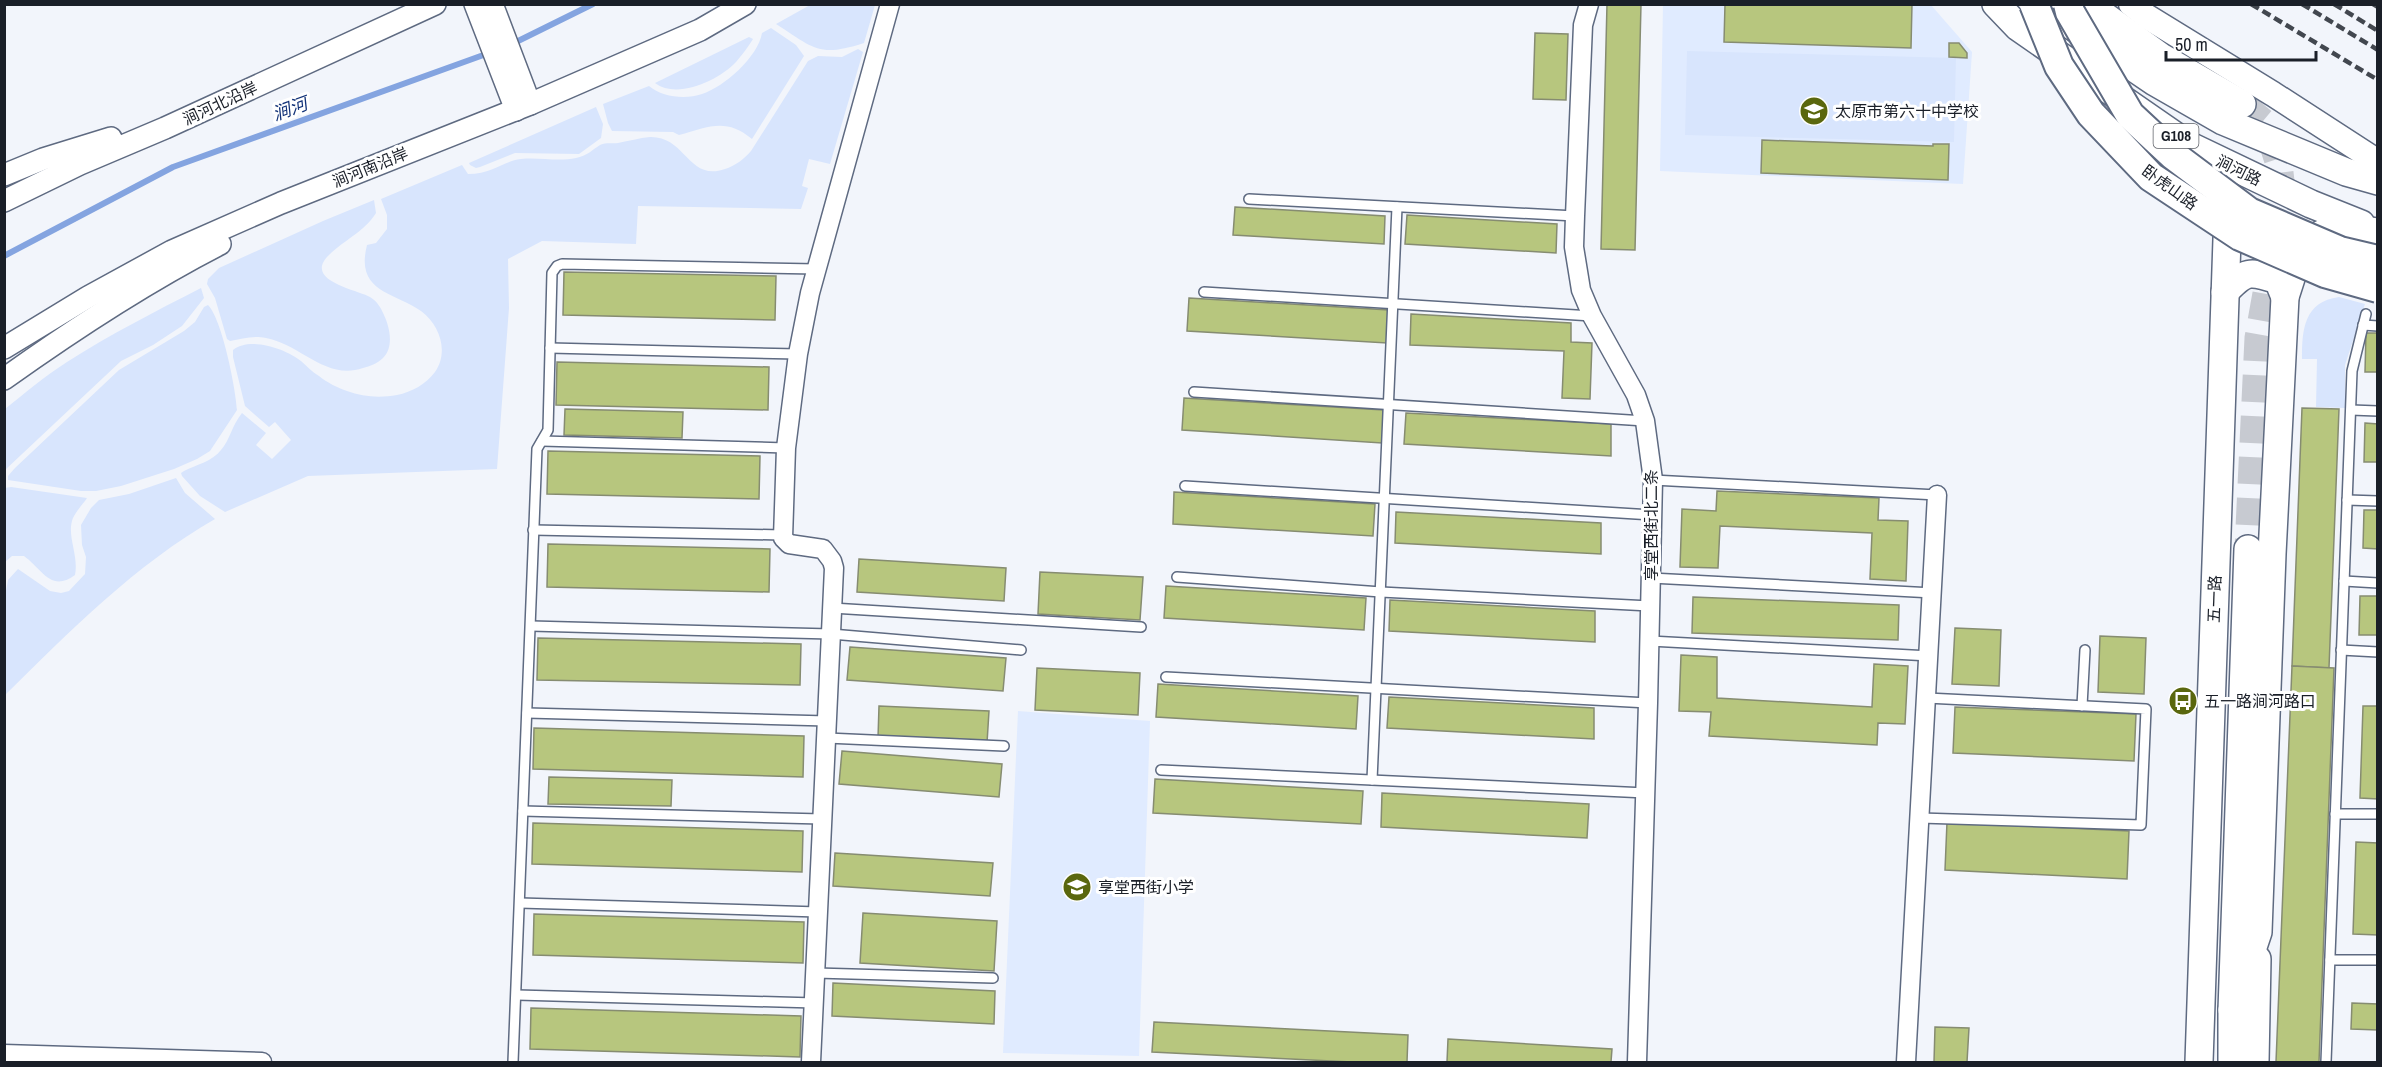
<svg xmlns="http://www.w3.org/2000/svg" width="2382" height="1067" font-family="'Archivo Narrow','Noto Sans SC',sans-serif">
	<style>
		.built { fill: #e0ebff }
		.green { fill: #d8e5fd }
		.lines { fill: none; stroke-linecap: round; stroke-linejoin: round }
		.stream { stroke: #84a4e0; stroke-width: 6 }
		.building { fill: #b7c67e; stroke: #868c71; stroke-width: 1.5 }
		.primary-tunnel { stroke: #c7cad1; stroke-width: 27; stroke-dasharray: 27 14; stroke-linecap: butt }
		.service-casing { stroke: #5e6a81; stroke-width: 12 }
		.minor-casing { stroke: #5e6a81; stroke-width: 21 }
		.tertiary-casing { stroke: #5e6a81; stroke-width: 24 }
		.secondary-casing { stroke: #5e6a81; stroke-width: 27 }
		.primary-casing { stroke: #5e6a81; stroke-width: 30 }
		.service { stroke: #fff; stroke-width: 9 }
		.minor { stroke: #fff; stroke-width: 18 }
		.tertiary { stroke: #fff; stroke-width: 21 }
		.secondary { stroke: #fff; stroke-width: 24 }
		.primary { stroke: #fff; stroke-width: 27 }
		.rail { stroke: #42474f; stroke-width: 4.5; stroke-dasharray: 9 4.5; stroke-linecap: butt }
		.trunk-bridge-casing { stroke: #5e6a81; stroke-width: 32; stroke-linecap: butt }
		.trunk-bridge { stroke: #fff; stroke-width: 28 }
		.labels { text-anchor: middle; stroke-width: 6; stroke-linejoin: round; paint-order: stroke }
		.shield { fill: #fff; stroke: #5f6268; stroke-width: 1.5 }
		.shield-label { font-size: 15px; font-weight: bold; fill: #1a1f28 }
		.street-label { font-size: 16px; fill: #1a1f28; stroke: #fff }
		.poi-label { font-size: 16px; fill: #1a1f28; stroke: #fff; text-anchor: start }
		.water-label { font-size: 18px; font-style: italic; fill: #123278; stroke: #fff }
	</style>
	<rect width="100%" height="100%" fill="#f2f5fb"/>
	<!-- built -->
	<g class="built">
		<polygon points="1663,5 1931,5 1972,52 1963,184 1660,171"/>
		<polygon points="1018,711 1150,721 1139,1056 1003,1053"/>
	</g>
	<!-- green -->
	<g class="green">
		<path d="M810 5H875L864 43C818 58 814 48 776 24Z"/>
		<path d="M771 28 796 45 804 56 752 139C726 117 708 127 679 135L673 132 612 131 608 123 603 104 649 86C662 97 685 100 702 94 724 87 758 57 762 33Z"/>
		<path d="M749 37 753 39C748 47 742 55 736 62 719 80 677 100 655 83Z"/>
		<path d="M858 49 863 52 830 164 809 159 802 186 808 188 801 209 638 206 636 244 542 241 508 259 509 308 497 469 308 476 225 512 200 496 182 476 181 473 184 471C196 465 213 461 221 450 230 440 232 425 242 413L266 433 256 445 272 459 291 440 275 422 269 427 245 406 233 357V350C250 336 286 349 301 361 307 366 312 372 319 376 326 382 338 388 347 391 363 397 380 398 397 395 412 392 426 384 435 372 449 352 440 325 421 311 393 292 355 292 367 245L376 243 387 229V215L381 199 462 165 468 174C493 174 503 161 521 159 539 157 558 162 576 158 587 156 592 150 600 145 607 142 612 144 618 143 629 141 639 138 650 137 686 136 688 182 725 169 735 166 744 159 751 151L808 61 818 56 842 57Z"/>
		<polygon points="1687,51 1956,58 1954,142 1685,135"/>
		<polygon points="596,107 603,124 601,138 579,154 515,153 480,167 476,168 470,165 469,163"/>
		<path d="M374 200 376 213C364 232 344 240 329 255 302 281 359 290 370 297 377 301 381 308 384 315 390 328 394 347 383 358 377 364 370 366 363 368 326 381 300 344 266 338 252 335 242 339 230 341L227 339 215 298 207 284 208 279 219 268 323 221Z"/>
		<path d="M201 288 204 298 182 326 153 345 121 361 5 470V409C25 393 45 376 67 362 111 334 156 311 201 288Z"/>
		<path d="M2339 297 2365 304 2345 365V408L2316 407 2317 359H2302C2302 329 2304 302 2339 297Z"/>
		<path d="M208 305C222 319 236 389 237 410L210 451 197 459 174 469 121 486 96 491H81L8 480V476L15 468 119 370 184 331 195 322 204 307Z"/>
		<path d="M176 478 185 493 215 519C136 564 69 632 5 695V596L8 580 18 569 50 591 61 593 69 591 85 574 86 557 82 545 81 525 91 508 99 500 129 494Z"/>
		<path d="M11 487 87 498C83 504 77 510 73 518 66 535 79 555 75 575 51 593 42 569 24 556H12L5 562V488Z"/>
	</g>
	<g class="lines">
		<!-- stream -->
		<g class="stream">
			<polyline points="510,45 593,4"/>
			<polyline points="4,256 173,167 489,53"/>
		</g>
	</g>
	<!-- building -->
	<g class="building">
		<polygon points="1607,4 1641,4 1635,250 1601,249"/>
		<polygon points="1725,4 1912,4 1911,48 1724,42"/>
		<polygon points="1535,33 1568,34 1566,100 1533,99"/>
		<polygon points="1949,43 1959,43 1967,53 1967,58 1949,57"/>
		<polygon points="1762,140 1933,146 1933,144 1949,144 1948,180 1761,173"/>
		<polygon points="1235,207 1385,216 1384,244 1233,235"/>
		<polygon points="1407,215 1557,224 1556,253 1405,244"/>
		<polygon points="564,272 776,276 775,320 563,315"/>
		<polygon points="1189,298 1389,310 1387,343 1187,331"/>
		<polygon points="1411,314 1571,323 1571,342 1592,343 1590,399 1562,398 1564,351 1410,345"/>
		<polygon points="2366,333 2378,333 2378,372 2365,372"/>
		<polygon points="557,362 769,367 768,410 556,405"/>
		<polygon points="1184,398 1384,410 1382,443 1182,430"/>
		<polygon points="2302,408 2339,409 2329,668 2292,666"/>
		<polygon points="565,409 683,412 682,438 564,435"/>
		<polygon points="1406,413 1611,424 1611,456 1404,444"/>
		<polygon points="2365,423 2378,424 2378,462 2364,462"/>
		<polygon points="548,451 760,456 759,499 547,494"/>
		<polygon points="1717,491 1879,498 1878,520 1908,521 1906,581 1870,579 1872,533 1720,526 1718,568 1680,567 1682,509 1716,511"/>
		<polygon points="1174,492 1375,504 1373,536 1173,524"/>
		<polygon points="2364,510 2378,510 2378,549 2363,548"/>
		<polygon points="1396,512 1601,523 1601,554 1395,543"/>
		<polygon points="548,544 770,549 769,592 547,587"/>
		<polygon points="859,559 1006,568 1004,601 857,592"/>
		<polygon points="1040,572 1143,577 1140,620 1038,614"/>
		<polygon points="1166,586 1366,598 1364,630 1164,618"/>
		<polygon points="2360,596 2378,596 2378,635 2359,635"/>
		<polygon points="1693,597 1899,605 1898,640 1692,633"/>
		<polygon points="1390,600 1595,611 1595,642 1389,631"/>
		<polygon points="1955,628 2001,630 1999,686 1952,684"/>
		<polygon points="2100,636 2146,638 2144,694 2098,692"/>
		<polygon points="538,638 801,644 800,685 537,680"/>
		<polygon points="850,647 1006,658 1003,691 847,680"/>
		<polygon points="1681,655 1717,657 1717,698 1872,707 1874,664 1908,666 1905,724 1878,723 1877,745 1709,736 1711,712 1679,711"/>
		<polygon points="2292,666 2334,668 2319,1062 2276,1062"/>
		<polygon points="1037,668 1140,673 1138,715 1035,710"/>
		<polygon points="1158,684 1358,696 1356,729 1156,717"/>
		<polygon points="1389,697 1594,708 1594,739 1387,728"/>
		<polygon points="879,706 989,711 987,743 878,738"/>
		<polygon points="2363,706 2378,706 2378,799 2360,798"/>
		<polygon points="1955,707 2136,714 2134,761 1953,753"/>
		<polygon points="534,728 804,736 803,777 533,769"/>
		<polygon points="842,751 1002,764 999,797 839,784"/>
		<polygon points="549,777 672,780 671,806 548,804"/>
		<polygon points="1155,779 1363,791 1361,824 1153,813"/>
		<polygon points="1382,793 1589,804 1587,838 1381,827"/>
		<polygon points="1947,822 2129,831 2127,879 1945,870"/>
		<polygon points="533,823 803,831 802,872 532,864"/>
		<polygon points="2356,842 2378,843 2378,935 2353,934"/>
		<polygon points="835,853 993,863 990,896 833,886"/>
		<polygon points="863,913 997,921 994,971 860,963"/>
		<polygon points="534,914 804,922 803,963 533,955"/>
		<polygon points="833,983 995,991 994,1024 832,1016"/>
		<polygon points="2352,1003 2378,1004 2378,1030 2351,1029"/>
		<polygon points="531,1008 801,1016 800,1057 530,1049"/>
		<polygon points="1154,1022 1408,1035 1407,1062 1352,1062 1152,1052"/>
		<polygon points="1935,1027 1969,1028 1967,1062 1934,1062"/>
		<polygon points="1448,1039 1612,1049 1611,1062 1447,1062"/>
	</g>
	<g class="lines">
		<!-- primary-tunnel -->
		<polyline class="primary-tunnel" points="2242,104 2266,124 2279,164 2283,199 2258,338 2248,549"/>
		<!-- service casing -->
		<g class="service-casing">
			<g id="service">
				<polyline points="1249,199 1575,216"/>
				<polyline points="1204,292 1592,316"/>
				<polyline points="2363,325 2378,326"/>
				<polyline points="550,348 798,354"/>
				<polyline points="1194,392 1645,421"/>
				<polyline points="2351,410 2378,411"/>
				<polyline points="542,441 786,448"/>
				<polyline points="1653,480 1937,495"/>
				<polyline points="1185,486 1652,515"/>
				<polyline points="2347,500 2378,501"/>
				<polyline points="533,530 782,535"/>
				<polyline points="1177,577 1381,592 1650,606"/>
				<polyline points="1651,578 1933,593"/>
				<polyline points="2344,581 2378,583"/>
				<polyline points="832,608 1141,627"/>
				<polyline points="531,626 831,634 1021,650"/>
				<polyline points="1650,641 1930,656"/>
				<polyline points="2341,650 2378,652"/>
				<polyline points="1166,677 1648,703"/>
				<polyline points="2082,706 2085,650"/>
				<polyline points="527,713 827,721"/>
				<polyline points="827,738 1004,746"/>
				<polyline points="1161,770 1646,793"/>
				<polyline points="1372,780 1397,207"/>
				<polyline points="523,811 822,819"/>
				<polyline points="2335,814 2378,814"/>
				<polyline points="1920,818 2141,825 2146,709 1927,698"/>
				<polyline points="520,903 818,912"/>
				<polyline points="2330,960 2378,960"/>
				<polyline points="816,973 993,978"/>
				<polyline points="517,995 815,1003"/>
				<polyline points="513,1062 537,449 548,430 552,273 557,266 562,264 816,269"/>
				<polyline points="2326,1062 2352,371 2366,314"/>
			</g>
		</g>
		<!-- minor casing -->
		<g class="minor-casing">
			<g id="minor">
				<polyline points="1589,4 1583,25 1575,216 1574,247 1581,290 1592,316 1636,395 1645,421 1653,480 1648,703 1637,1062"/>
				<polyline points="4,1054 262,1062"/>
				<polyline points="811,1062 834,568 832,561 823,549 789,544 783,538 786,448 798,354 810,293 890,4"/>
				<polyline points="1906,1062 1937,495"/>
			</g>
		</g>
		<!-- tertiary casing -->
		<g class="tertiary-casing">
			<g id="tertiary">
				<polyline points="475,4 516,110"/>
				<polyline points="492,4 530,104"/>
				<polyline points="4,175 43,159 111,138"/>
				<polyline points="4,201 80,164 165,128 435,4"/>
				<polyline points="4,348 88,297 172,251 281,203 530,104 700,30 745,4"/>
				<path d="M4 379C74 329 144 283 220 244"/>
			</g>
		</g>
		<!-- secondary casing -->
		<g class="secondary-casing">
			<polyline id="secondary" points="2131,4 2146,16 2273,94 2378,162"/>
		</g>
		<!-- primary casing -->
		<g class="primary-casing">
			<g id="primary">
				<polyline points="1996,4 2018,27 2190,146 2311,204 2361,224"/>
				<polyline points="2040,4 2155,82 2223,121 2346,172 2378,181"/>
				<polyline points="2088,4 2161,57 2242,104"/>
				<polyline points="2190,146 2228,210 2199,1062"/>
				<path d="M2225 292C2246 270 2249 271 2278 280L2285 297"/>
				<polyline points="2232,1010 2258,932 2272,554 2285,297 2302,244 2337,226 2378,232"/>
				<polyline points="2232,1062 2232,1010 2248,549"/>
				<polyline points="2255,1062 2257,959"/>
			</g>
		</g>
		<!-- service -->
		<use href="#service" class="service"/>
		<!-- minor -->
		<use href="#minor" class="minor"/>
		<!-- tertiary -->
		<use href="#tertiary" class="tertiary"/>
		<!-- secondary -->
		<use href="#secondary" class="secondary"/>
		<!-- primary -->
		<use href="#primary" class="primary"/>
		<!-- rail -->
		<g class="rail">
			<polyline points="2251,4 2378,80"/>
			<polyline points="2302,4 2378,50"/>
			<polyline points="2334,4 2378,31"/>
			<polyline points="2373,4 2378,7"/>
		</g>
		<!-- trunk-bridge casing -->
		<g class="trunk-bridge-casing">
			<g id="trunk-bridge">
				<polyline points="2034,4 2059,66 2091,114 2151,177 2240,236 2325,273 2378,288"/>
				<polyline points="2068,4 2070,12 2130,115 2173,155 2249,212 2340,251 2378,260"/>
			</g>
		</g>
		<!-- trunk-bridge -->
		<use href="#trunk-bridge" class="trunk-bridge"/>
	</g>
	<!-- icons -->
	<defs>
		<g id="school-disc" transform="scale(1.5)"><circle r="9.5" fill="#5a670e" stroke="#fff"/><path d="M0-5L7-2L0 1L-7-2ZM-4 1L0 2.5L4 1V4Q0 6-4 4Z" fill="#fff"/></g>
		<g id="bus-disc" transform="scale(1.5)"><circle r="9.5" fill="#5a670e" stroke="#fff"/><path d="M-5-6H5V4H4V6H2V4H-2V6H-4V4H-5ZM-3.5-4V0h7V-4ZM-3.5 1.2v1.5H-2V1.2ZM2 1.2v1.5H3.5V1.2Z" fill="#fff"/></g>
	</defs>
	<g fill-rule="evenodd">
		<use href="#school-disc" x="1814" y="111"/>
		<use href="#bus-disc" x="2183" y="701"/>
		<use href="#school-disc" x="1077" y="887"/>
	</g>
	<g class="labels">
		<!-- shield labels -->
		<rect class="shield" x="2153.5" y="124" width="45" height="24" rx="4.5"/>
		<g class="shield-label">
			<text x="2176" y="141">G108</text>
		</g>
		<!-- street labels -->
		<g class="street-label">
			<text transform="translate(220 103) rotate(-25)" y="6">涧河北沿岸</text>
			<text transform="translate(370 167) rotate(-22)" y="6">涧河南沿岸</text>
			<text transform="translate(2239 170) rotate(26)" y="6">涧河路</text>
			<text transform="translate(2170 187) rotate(36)" y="6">卧虎山路</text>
			<text transform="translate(1651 525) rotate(-90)" y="6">享堂西街北二条</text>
			<text transform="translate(2214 599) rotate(-88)" y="6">五一路</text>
		</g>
		<!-- poi labels -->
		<g class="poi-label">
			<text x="1835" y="117">太原市第六十中学校</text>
			<text x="2204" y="707">五一路涧河路口</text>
			<text x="1098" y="893">享堂西街小学</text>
		</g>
		<!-- water labels -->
		<g class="water-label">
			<text transform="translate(290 109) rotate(-20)" y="6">涧河</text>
		</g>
	</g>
	<!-- border -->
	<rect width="2382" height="1067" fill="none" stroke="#1a1f28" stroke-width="12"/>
	<!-- scale -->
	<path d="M2166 51v9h150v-9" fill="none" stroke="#1a1f28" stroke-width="3"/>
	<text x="2175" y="51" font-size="18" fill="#1a1f28" stroke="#ffffff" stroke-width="4.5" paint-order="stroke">50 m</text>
</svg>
